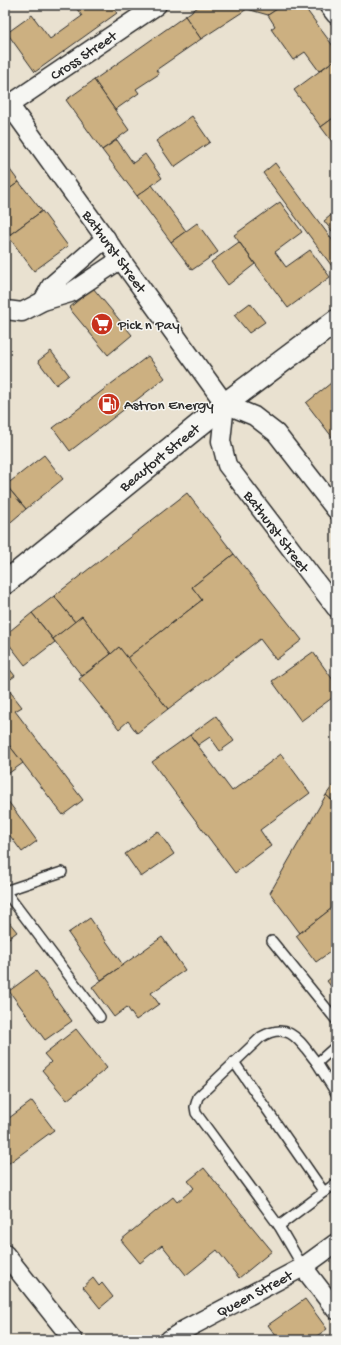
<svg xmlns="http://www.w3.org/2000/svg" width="341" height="1345" font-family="'Gochi Hand',sans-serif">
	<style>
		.building { fill: #ccb081; stroke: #2b2b2b }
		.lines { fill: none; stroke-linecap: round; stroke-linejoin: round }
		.service-casing { stroke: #2b2b2b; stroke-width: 12 }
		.minor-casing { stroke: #2b2b2b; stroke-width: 21 }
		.secondary-casing { stroke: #2b2b2b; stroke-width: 25 }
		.service { stroke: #f6f6f2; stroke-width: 9 }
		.minor { stroke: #f6f6f2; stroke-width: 18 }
		.secondary { stroke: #f6f6f2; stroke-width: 22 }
		.labels { text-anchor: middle; stroke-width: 3; stroke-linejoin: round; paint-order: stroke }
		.street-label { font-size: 15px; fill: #2b2b2b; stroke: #f6f6f2 }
		.poi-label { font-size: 15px; fill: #2b2b2b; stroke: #f6f6f2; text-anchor: start }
	</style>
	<rect width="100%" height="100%" fill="#e9e1d0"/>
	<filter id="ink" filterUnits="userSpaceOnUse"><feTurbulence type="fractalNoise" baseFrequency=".025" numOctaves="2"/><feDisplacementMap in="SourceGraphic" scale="8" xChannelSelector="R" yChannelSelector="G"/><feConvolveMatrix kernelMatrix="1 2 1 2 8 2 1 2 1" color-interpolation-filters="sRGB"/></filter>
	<g filter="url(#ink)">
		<!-- building -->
		<g class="building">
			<polygon points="74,5 111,5 117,13 35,72 7,33 32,15 50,39 82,16"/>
			<polygon points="201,5 283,5 268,15 247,9 201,39 185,16"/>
			<polygon points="283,5 303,5 336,50 336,59 319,71 305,52 293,60 271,29 275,26 268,15"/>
			<polygon points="185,16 201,39 156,70 159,74 136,89 139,93 115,110 94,80"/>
			<polygon points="336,59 336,116 321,127 294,90"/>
			<polygon points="94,80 129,130 102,150 66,100"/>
			<polygon points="192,116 210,142 174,167 156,141"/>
			<polygon points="336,116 336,147 321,127"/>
			<polygon points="117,140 133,163 145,154 162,178 137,196 102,150"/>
			<polygon points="5,163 19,182 5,192"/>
			<polygon points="275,163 336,245 336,268 334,269 263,173"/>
			<polygon points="19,182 42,211 5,238 5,192"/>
			<polygon points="152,185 186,231 171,242 137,196"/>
			<polygon points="280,202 302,232 275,252 286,267 310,250 330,277 288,308 234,235"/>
			<polygon points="42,211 68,246 34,271 8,236"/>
			<polygon points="336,211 336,236 324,221"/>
			<polygon points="197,223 218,252 192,270 171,242"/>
			<polygon points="239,242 255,264 228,285 211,262"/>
			<polygon points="93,288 132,335 108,355 69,308"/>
			<polygon points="250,303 265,322 249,333 234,315"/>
			<polygon points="51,351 69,375 56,385 38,361"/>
			<polygon points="148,356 165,378 70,451 53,428"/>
			<polygon points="336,379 336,442 306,403"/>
			<polygon points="44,455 63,479 26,509 6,485"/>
			<polygon points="5,484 26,509 5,527"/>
			<polygon points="187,493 234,554 192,587 202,600 127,658 119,647 111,654 82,616 75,622 54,596"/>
			<polygon points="234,554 302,640 276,660 260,639 168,709 127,658 202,600 192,587"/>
			<polygon points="54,596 75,622 53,639 32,613"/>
			<polygon points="32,613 55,642 25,665 5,639 5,635"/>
			<polygon points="82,616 111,654 82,676 53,639"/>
			<polygon points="119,647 168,709 137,733 128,721 119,729 79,679 111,654"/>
			<polygon points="313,652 336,684 336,695 301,721 272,681"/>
			<polygon points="5,663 15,676 5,683"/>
			<polygon points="5,685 22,707 15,711 83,800 63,815 5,740"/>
			<polygon points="216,716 234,741 220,751 210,737 198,745 190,735"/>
			<polygon points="190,735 232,791 281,754 310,793 260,830 271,846 235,873 152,762"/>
			<polygon points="5,740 23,763 5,776"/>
			<polygon points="336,781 336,804 326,795"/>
			<polygon points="326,795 336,804 336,905 300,933 270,893"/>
			<polygon points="5,797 37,841 22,852 5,829"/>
			<polygon points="158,831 174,854 141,877 125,854"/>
			<polygon points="336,905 336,960 330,952 316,962 296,936"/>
			<polygon points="5,917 17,932 5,941"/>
			<polygon points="90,918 123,965 101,980 68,933"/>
			<polygon points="162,937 185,970 151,993 159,1004 136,1020 127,1007 114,1017 92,987"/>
			<polygon points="36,971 72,1021 45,1040 9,991"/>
			<polygon points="336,974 336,993 327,981"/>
			<polygon points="76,1029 107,1068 67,1100 42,1070 51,1062 44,1054"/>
			<polygon points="32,1101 54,1130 5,1166 5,1121"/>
			<polygon points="204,1168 272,1251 239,1278 217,1250 186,1275 162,1245 140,1263 121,1240 173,1197 177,1202 194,1188 188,1181"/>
			<polygon points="93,1278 99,1286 102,1283 113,1297 100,1308 83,1287"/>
			<polygon points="305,1299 327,1329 311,1340 279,1340 268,1325"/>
		</g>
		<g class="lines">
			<!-- service casing -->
			<g class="service-casing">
				<g id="service">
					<polyline points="5,891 100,1017"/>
					<polyline points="5,891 62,872"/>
					<polyline points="272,941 336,1020"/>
					<polyline points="336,1046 317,1063 336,1093"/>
					<polyline points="234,1062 324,1192"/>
					<polyline points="279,1226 336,1183"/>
					<path d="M303 1267 279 1226 196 1113 195 1107 198 1097 261 1037C290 1020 300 1042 317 1063"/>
				</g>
			</g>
			<!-- minor casing -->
			<g class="minor-casing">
				<g id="minor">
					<polyline points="328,5 336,15"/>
					<polyline points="5,99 225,404 254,416 276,433 336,510"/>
					<polyline points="9,105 157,5"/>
					<polyline points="43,301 51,286 106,238"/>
					<polyline points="5,309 6,310 22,312 43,301 70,293 121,259"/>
					<polyline points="225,404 221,441 227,465 336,608"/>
					<polyline points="5,1254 73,1340"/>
					<polyline points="303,1267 336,1310"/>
					<polyline points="169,1340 184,1330 303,1267 336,1243"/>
				</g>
			</g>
			<!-- secondary casing -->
			<g class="secondary-casing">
				<polyline id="secondary" points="5,583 225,404 336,321"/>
			</g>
			<!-- service -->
			<use href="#service" class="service"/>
			<!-- minor -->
			<use href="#minor" class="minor"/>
			<!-- secondary -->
			<use href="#secondary" class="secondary"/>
		</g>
	</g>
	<!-- icons -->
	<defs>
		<g id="supermarket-disc" transform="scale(1.15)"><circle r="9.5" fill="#c8321e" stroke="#f6f6f2"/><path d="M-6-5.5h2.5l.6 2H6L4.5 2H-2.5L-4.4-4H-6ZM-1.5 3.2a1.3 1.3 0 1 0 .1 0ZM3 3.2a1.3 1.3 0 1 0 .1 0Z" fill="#fff"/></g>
		<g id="fuel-disc" transform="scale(1.15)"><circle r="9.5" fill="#c8321e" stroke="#f6f6f2"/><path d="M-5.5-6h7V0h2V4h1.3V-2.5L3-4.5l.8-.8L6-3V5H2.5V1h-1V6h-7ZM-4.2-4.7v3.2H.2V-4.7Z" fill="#fff"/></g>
	</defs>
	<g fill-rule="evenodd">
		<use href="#supermarket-disc" x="102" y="324"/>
		<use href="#fuel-disc" x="109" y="404"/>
	</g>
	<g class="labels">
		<!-- street labels -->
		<g class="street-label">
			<text transform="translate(83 55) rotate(-34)" y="5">Cross Street</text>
			<text transform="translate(115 251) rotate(54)" y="5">Bathurst Street</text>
			<text transform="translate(159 457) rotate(-39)" y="5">Beaufort Street</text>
			<text transform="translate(277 531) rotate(53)" y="5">Bathurst Street</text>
			<text transform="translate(254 1293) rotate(-28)" y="5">Queen Street</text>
		</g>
		<!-- poi labels -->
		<g class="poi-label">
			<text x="118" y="329">Pick n Pay</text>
			<text x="124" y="409">Astron Energy</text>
		</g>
	</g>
	<!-- margin -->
	<rect width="341" height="1345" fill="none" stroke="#f6f6f2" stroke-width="20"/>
	<rect x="10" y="10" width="321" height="1325" fill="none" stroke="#2b2b2b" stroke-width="1.5" filter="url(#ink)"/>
</svg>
